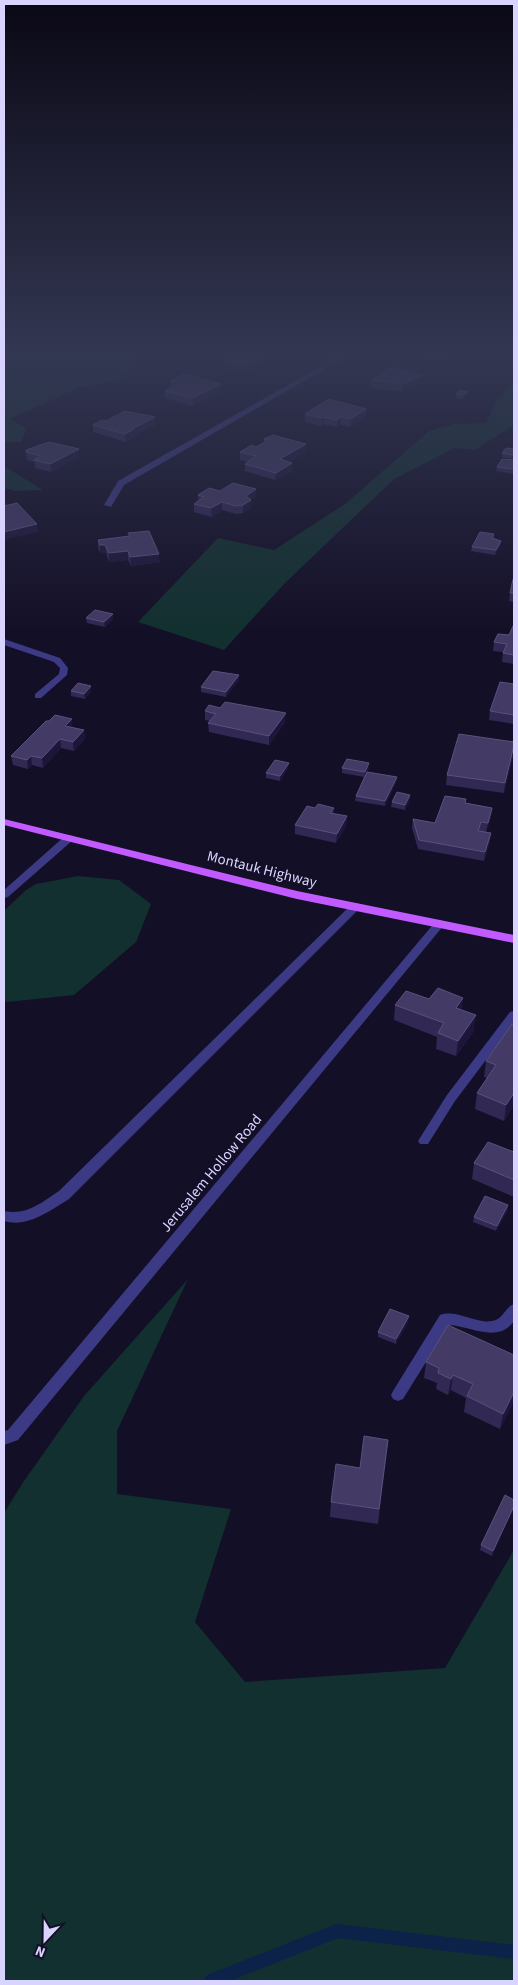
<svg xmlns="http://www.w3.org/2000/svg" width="518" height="1985" font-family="'Source Sans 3',sans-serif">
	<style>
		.green { fill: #12302f }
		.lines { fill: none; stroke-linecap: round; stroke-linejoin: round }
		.stream { stroke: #0c2248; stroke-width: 14 }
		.service { fill: #3d3a85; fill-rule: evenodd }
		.minor { fill: #3d3a85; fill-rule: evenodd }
		.primary { fill: #c25bff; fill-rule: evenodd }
		.wall { fill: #312854 }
		.shaded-wall { fill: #1d163a }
		.building { fill: #433a66; stroke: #5a527e }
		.labels { text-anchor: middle; stroke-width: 5; stroke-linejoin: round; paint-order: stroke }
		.street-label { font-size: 15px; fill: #d9d4ff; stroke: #130f26 }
	</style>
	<rect width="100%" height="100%" fill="#130f26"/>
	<!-- green -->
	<g class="green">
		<polygon points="4,355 149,355 139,358 119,380 80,387 10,419 26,428 22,442 4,442"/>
		<polygon points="514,383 514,425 475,450 455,448 394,479 285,583 224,650 138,622 218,538 274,550 345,504 429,431 454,424 486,423 497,400"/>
		<polygon points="4,466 43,490 15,491 4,488"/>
		<polygon points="78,876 119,880 151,904 136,942 74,995 7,1002 4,1001 4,911 26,890 36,884"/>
		<polygon points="188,1279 117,1431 117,1494 231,1509 195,1622 245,1682 445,1668 514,1550 514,1981 4,1981 4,1513 24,1481 84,1396"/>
	</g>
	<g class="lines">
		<!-- stream -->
		<polyline class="stream" points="211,1981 337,1931 514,1952"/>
		<!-- service -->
		<g class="service">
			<polygon points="4,639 60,658 68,668 67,675 41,698 35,698 35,694 59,674 60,668 54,662 4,645"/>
			<polygon points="69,835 73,836 74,838 73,840 8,897 4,898 4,890 65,836"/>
			<path d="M355 904 360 907 359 909 69 1199C49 1211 28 1228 4 1221V1211C26 1216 41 1203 59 1191L351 905Z"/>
			<polygon points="440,920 445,923 444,925 18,1440 4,1445 4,1431 8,1430 436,921"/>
			<polygon points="514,1011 514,1023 455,1101 428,1144 420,1144 418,1141 447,1095 510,1012"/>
			<path d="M514 1304V1321C498 1344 471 1326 449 1325L403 1399 398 1401 393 1399 391 1395 393 1391 440 1315C458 1309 474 1324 492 1321 503 1320 505 1307 514 1304Z"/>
		</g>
		<!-- minor -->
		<polygon class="minor" points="341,355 349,355 124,485 111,507 104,505 118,481"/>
		<!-- primary -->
		<polygon class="primary" points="4,819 297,891 514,935 514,943 297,899 4,825"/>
	</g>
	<!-- wall -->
	<g class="wall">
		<polygon points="224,355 271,358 245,372 225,367 225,363 224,363"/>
		<polygon points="420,355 455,355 455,356 440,362"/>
		<polygon points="423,375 422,382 402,392 371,388 371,380"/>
		<polygon points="170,381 221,384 222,391 193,406 165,398 165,391 170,388"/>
		<polygon points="456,394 467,396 463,399 455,398"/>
		<polygon points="305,414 366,416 350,427 341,425 337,427 323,424 321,426 305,422"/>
		<polygon points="106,421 155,425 134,436 135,437 126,442 93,432 93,425"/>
		<polygon points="264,439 306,444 306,452 289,462 292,463 292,471 275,480 245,471 245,464 248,462 240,460 240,452 256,447 264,442"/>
		<polygon points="514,449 512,459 502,457 502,453"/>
		<polygon points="26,450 79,457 51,472 35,468 35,462 27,460"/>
		<polygon points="514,460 514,474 496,471 497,467"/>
		<polygon points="256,489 256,497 251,500 251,508 243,513 236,514 222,510 212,517 194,512 194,504 198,501 198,495 220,491"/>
		<polygon points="128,533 160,562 131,566 128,560 109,562 106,553 100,553 98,548 98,540 129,536"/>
		<polygon points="494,534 494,538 501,541 500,546 495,555 471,551 472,547"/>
		<polygon points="514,579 514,608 513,608 514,602 509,601 510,593"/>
		<polygon points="86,618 113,619 105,627 87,623"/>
		<polygon points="514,624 514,664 502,662 503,652 493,651 494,642 509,635"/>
		<polygon points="239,675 239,680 226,697 201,692 201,687"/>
		<polygon points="514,684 514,724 489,720 490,711"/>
		<polygon points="91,686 91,691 85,699 71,696 71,691"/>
		<polygon points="205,711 285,722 269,745 209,732 208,723 210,721 205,720"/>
		<polygon points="72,727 84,730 85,739 74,751 61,748 43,768 32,765 28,769 13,765 11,756"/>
		<polygon points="514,742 514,751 504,793 446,785 447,775"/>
		<polygon points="288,768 280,781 266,778 266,773"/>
		<polygon points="342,768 369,768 367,772 397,777 396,782 385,806 355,801 356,796 364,777 342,773"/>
		<polygon points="410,800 405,810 391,807 392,802"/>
		<polygon points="466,803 492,808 491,817 486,832 490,842 484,861 418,849 412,828 413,819 435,823"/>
		<polygon points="315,808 334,808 333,814 347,816 346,826 336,843 295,834 295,825"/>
		<polygon points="429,999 462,1010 474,1031 456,1056 436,1049 437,1037 394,1020 395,1005"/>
		<polygon points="512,1024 514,1105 504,1121 475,1109 477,1093 487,1078 484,1077 486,1061"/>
		<polygon points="514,1152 514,1197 472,1179 474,1163"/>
		<polygon points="508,1205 508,1210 496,1231 473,1222 474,1217"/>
		<polygon points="408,1322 396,1344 378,1337 378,1332"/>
		<polygon points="514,1355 514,1401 500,1429 464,1412 466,1398 451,1390 448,1395 436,1389 437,1383 424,1378 426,1362"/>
		<polygon points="388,1440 378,1524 330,1517 331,1502 360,1468"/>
		<polygon points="505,1495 492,1556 480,1550 481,1545"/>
	</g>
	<!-- shaded-wall -->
	<g class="shaded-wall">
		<polygon points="263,355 271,355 271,358 245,372 245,365"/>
		<polygon points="441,355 455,355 455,356 440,362"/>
		<polygon points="423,375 422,382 402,392 403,384"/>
		<polygon points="221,384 222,391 193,406 193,398"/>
		<polygon points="468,392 467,396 463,399 463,395"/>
		<polygon points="366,409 366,416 350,427 351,419"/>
		<polygon points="155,417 155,425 134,436 135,437 126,442 125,434 132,429"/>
		<polygon points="324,417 323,424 321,426 321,418"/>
		<polygon points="341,417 341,425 337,427 337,420"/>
		<polygon points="306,444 306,452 280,467 280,459"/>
		<polygon points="79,449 79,457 51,472 50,464"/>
		<polygon points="292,463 292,471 275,480 276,473"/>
		<polygon points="256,489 256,497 251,500 251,508 243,513 243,505 246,496"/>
		<polygon points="222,502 222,510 212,517 211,508"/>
		<polygon points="37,524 38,532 4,540 4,532"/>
		<polygon points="501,541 500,546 495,555 496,550"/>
		<polygon points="100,545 105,545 106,553 100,553"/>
		<polygon points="128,551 128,560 109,562 109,553"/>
		<polygon points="159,554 160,562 131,566 130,557"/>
		<polygon points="113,614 113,619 105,627 104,622"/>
		<polygon points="239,675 239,680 226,697 226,692"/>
		<polygon points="91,686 91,691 85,699 84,694"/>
		<polygon points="286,713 285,722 269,745 269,736"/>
		<polygon points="72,719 72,728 65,726"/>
		<polygon points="84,730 85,739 74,751 73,742"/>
		<polygon points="60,739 61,748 43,768 42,758"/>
		<polygon points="514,745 514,751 504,793 505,783"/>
		<polygon points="31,756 32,765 28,769 27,760"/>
		<polygon points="289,763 288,768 280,781 280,776"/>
		<polygon points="369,763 369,768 364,777 365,772"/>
		<polygon points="397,777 396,782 385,806 385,801"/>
		<polygon points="410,795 410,800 405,810 405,805"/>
		<polygon points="492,808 491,817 486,832 488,823"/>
		<polygon points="347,816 346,826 336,843 337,834"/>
		<polygon points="491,833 490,842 484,861 485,852"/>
		<polygon points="463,998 462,1014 456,1008"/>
		<polygon points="476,1015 474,1031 456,1056 458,1041"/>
		<polygon points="514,1093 514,1105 504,1121 506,1105"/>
		<polygon points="508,1205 508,1210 496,1231 497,1226"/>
		<polygon points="409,1316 408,1322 396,1344 396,1339"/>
		<polygon points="453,1375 451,1390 448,1395 451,1379"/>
		<polygon points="514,1392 514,1401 500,1429 503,1414"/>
		<polygon points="514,1506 514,1509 492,1556 493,1551"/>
	</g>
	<!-- building -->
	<g class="building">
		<polygon points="224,355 263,355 245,365 225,360 231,357"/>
		<polygon points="392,367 423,375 403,384 371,380"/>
		<polygon points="184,374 221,384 193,398 165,391 180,383 170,381"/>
		<polygon points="460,390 468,392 463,395 456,394"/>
		<polygon points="329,399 366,409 351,419 341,417 337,420 324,417 321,418 305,414"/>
		<polygon points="125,411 155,417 132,429 134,429 125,434 93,425 102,420 106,421"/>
		<polygon points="273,435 306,444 280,459 292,463 276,473 245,464 256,456 240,452 252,445 256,447 268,440 264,439"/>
		<polygon points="49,442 79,449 50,464 34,460 41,456 26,452 26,450"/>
		<polygon points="506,448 514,449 514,453 513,455 502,453"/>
		<polygon points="502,459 514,460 514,469 497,467"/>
		<polygon points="233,483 256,489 246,496 251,500 243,505 236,506 222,502 211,508 194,504 204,497 198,495 209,488 220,491"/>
		<polygon points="17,503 37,524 4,532 4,506"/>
		<polygon points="149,531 159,554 130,557 128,551 109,553 105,545 100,545 98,540 130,536 128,533"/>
		<polygon points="480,532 494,534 492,538 501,541 496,550 472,547"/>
		<polygon points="513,579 514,579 514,593 510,593"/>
		<polygon points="95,610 113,614 104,622 86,618"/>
		<polygon points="514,624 514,655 503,653 507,644 494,642 498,634 509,635"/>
		<polygon points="213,671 239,675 226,692 201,687"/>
		<polygon points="500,682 514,684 514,715 490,711"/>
		<polygon points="78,683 91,686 84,694 71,691"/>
		<polygon points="225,702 286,713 269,736 208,723 216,714 205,711 209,705 220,708"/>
		<polygon points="55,715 72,719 65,726 84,730 73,742 60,739 42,758 31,756 27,760 11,756 46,721 49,721"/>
		<polygon points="459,734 514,742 514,745 505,783 447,775"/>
		<polygon points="347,759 369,763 365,772 342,768"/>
		<polygon points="275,760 289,763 280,776 266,773"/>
		<polygon points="367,772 397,777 385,801 356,796"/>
		<polygon points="397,792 410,795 405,805 392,802"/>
		<polygon points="445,796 466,799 465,803 492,808 488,823 481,822 478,831 491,833 485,852 419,840 413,819 435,823"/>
		<polygon points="318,804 334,808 330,813 347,816 337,834 295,825 307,806 315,808"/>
		<polygon points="438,988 463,998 456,1008 476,1015 458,1041 438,1033 444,1023 395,1005 406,991 429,999"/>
		<polygon points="512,1024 514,1025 514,1093 506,1105 477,1093 496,1065 486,1061"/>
		<polygon points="488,1142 514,1152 514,1180 474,1163"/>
		<polygon points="485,1196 508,1205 497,1226 474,1217"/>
		<polygon points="390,1309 409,1316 396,1339 378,1332"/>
		<polygon points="448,1325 514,1355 514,1392 503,1414 467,1396 473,1384 453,1375 451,1379 438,1373 439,1368 426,1362"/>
		<polygon points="364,1436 388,1440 379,1509 331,1502 336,1464 360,1468"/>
		<polygon points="505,1495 514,1500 514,1506 493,1551 481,1545"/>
	</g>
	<!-- sky -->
	<linearGradient id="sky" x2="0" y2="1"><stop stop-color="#0a0815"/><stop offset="0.56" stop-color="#333752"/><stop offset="1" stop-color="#333752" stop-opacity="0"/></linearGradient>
	<rect width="518" height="633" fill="url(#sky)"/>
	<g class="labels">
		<!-- street labels -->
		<g class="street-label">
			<text transform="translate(262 869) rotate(14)" y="5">Montauk Highway</text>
			<text transform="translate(211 1173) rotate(-50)" y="5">Jerusalem Hollow Road</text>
		</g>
	</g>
	<!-- border -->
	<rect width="518" height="1985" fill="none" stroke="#d9d4ff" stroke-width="10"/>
	<!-- north arrow -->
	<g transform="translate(45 1940) rotate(202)" stroke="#130f26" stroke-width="4" paint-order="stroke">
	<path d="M0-4L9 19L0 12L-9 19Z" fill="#d9d4ff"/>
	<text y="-8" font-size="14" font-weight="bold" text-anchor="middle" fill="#d9d4ff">N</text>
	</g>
</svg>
